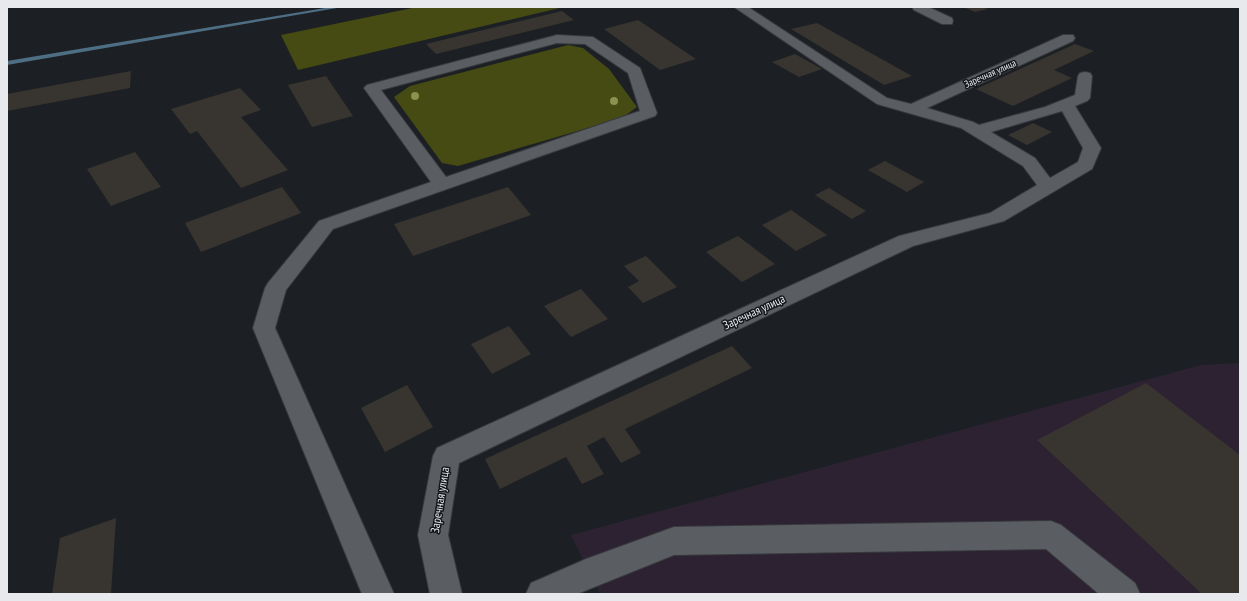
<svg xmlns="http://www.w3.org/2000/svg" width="1247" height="601" font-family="'PT Sans Narrow',sans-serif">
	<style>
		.industrial { fill: #2c2231 }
		.green { fill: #464a13 }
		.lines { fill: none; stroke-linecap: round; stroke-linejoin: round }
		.stream { fill: #4e6e84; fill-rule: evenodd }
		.building { fill: #38342f }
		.minor-casing { stroke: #383a3e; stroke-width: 2 }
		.minor { fill: #5a5d62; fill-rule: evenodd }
		.tree { fill: #89924f }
		.labels { text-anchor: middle; stroke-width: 3; stroke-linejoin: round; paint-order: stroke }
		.far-street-label { font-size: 10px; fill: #e7e9ec; stroke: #13161a }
		.street-label { font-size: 12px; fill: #e7e9ec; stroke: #13161a }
	</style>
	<rect width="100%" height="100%" fill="#1c2024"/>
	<!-- industrial -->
	<polygon class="industrial" points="1240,363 1240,594 600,594 571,535 1201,365"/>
	<!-- green -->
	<g class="green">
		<polygon points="417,7 564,7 298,70 281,35"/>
		<polygon points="568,45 583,48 609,69 637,107 622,118 458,166 442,163 394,97 410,86"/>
	</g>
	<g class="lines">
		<!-- stream -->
		<polygon class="stream" points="331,7 343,7 7,65 7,61"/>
	</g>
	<!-- building -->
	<g class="building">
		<polygon points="963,7 981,7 988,9 975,12"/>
		<polygon points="562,11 574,20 436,54 426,44"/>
		<polygon points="638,20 696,59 660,70 604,29"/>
		<polygon points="817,23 912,76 884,85 791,29"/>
		<polygon points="1075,44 1094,51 1054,70 1072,78 1013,106 976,89"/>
		<polygon points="795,54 822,69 799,77 772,62"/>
		<polygon points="131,71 130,88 7,111 7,94"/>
		<polygon points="326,76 353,116 312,127 288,85"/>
		<polygon points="240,88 261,110 241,117 288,170 241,188 197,131 190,134 171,109"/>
		<polygon points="1033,123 1052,132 1027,145 1008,135"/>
		<polygon points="135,152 161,187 111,206 87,169"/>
		<polygon points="885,161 924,182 907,192 868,170"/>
		<polygon points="282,187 301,213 201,252 185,223"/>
		<polygon points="508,187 531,215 413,256 394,224"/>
		<polygon points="829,188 866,211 852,219 815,195"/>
		<polygon points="791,210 827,235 796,251 762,225"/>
		<polygon points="738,236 775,264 742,282 706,252"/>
		<polygon points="646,256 677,287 643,303 628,287 639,281 624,266"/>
		<polygon points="581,289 608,319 571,337 544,306"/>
		<polygon points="509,326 531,354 492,374 471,344"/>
		<polygon points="732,346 752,368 625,429 641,453 621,463 604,437 587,446 604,474 582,484 566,457 500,489 485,459"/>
		<polygon points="1146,383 1240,455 1240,594 1202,594 1037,440"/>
		<polygon points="407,385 433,427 385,452 361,408"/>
		<polygon points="116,518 111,594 52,594 60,538"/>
	</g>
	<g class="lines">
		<!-- minor casing -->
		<g class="minor-casing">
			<g id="minor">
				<path d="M734 7H748L887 98 911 104 1063 35H1073L1075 38 1073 41 927 108 973 122 979 125 1045 107 1075 95 1078 76 1080 73 1085 72 1090 73 1092 76 1090 98 1087 101 1075 106 1101 148 1092 169 1004 221 913 246 459 463 448 535 462 594H430L418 535 433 456 437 448 899 236 990 213 1037 185 1023 166 961 128 877 104ZM1062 111 1083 148 1078 162 1050 178 1035 158 991 132Z"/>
				<polygon points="912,7 928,7 952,18 953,21 952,24 942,24 914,10"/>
				<path d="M557 35 593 37 640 68 657 113 655 116 333 229 286 290 275 328 394 594H362L253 328 265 288 268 283 319 221 431 182 364 88 367 85ZM557 43 585 44 628 73 640 111 446 177 381 90Z"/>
				<polygon points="1051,521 1061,525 1135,583 1140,594 1099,594 1046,549 674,555 577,594 526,594 531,583 586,559 674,527"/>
			</g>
		</g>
		<!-- minor -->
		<use href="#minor" class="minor"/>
	</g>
	<!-- trees -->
	<g class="tree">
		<circle cx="415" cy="96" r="4"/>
		<circle cx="614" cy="101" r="4"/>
	</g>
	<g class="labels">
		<!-- far-street labels -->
		<g class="far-street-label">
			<text transform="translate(990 73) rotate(-24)" y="4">Заречная улица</text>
		</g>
		<!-- street labels -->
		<g class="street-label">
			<text transform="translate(754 312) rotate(-25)" y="4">Заречная улица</text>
			<text transform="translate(440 500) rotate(-81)" y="4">Заречная улица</text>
		</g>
	</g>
	<!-- border -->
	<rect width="1247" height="601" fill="none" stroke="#e7e9ec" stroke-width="16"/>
</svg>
